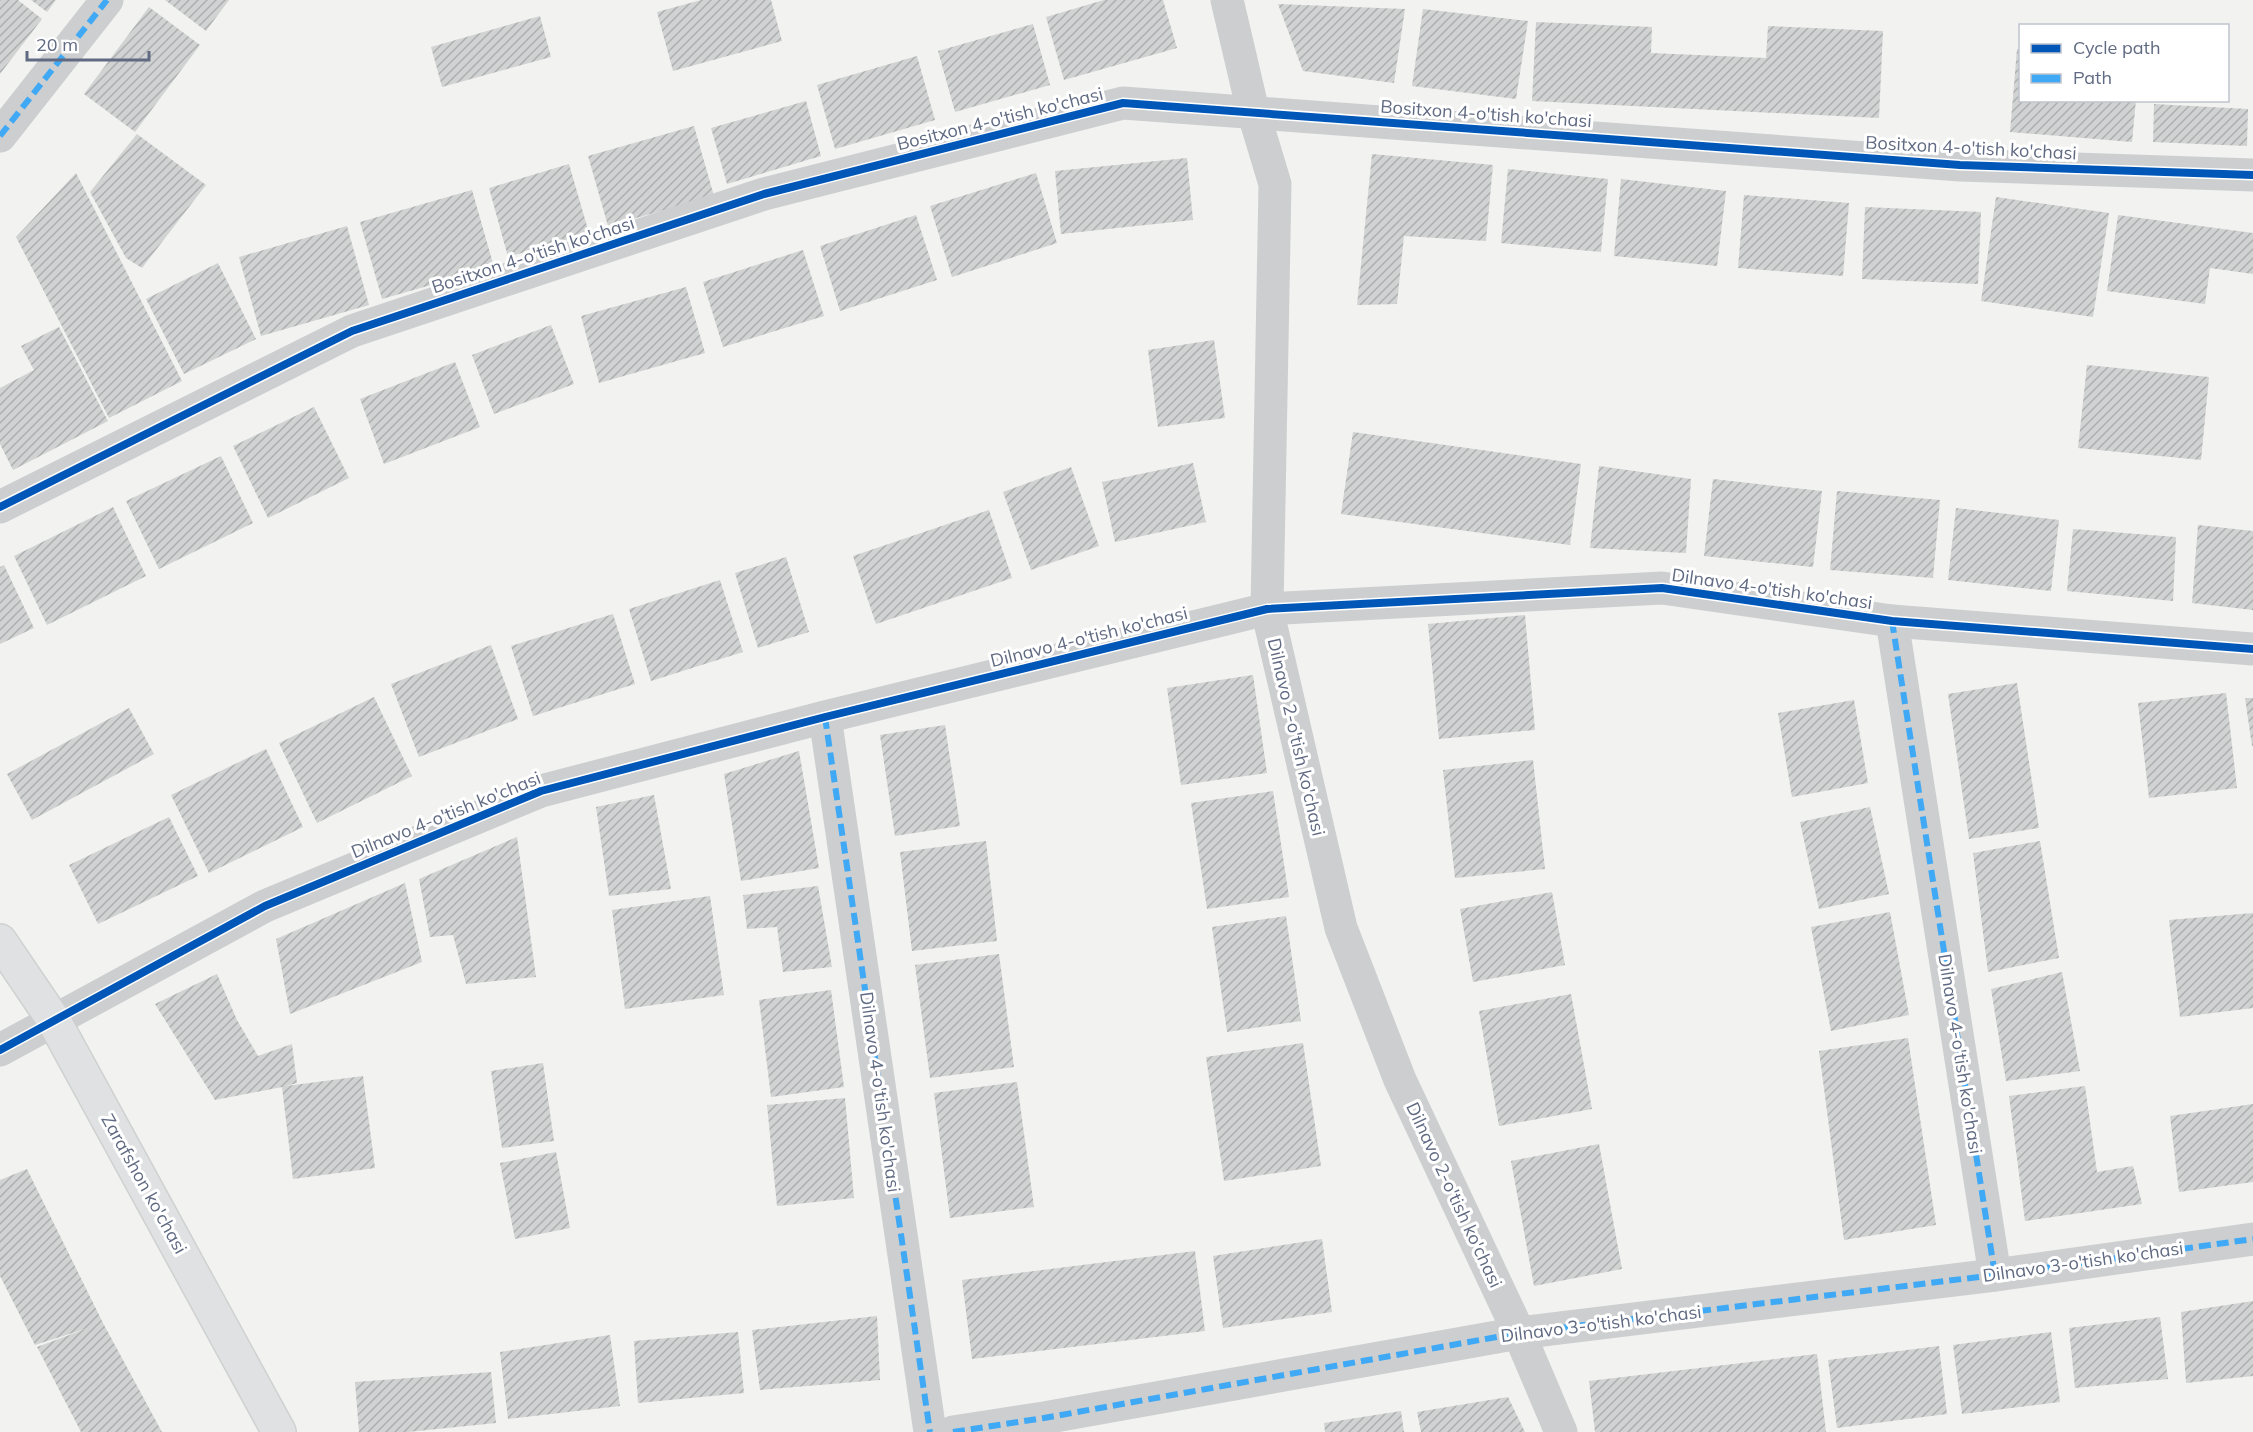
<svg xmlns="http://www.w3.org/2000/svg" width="2253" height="1432" font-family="Mulish,sans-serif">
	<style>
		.building { fill: url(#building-hatch) }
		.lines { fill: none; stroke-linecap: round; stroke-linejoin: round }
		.secondary-casing { stroke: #cfd1d1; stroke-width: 36 }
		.street { stroke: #cdcecf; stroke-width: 33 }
		.secondary { stroke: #e0e1e2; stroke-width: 33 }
		.quiet { stroke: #3fa9f5; stroke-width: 6; stroke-dasharray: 12 6; stroke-linecap: butt }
		.cycleway-casing { stroke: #fff; stroke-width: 11 }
		.cycleway { stroke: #0057b8; stroke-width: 8 }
		.labels { text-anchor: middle; stroke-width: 6; stroke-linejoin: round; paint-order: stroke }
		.street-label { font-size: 18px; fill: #606a82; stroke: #fff }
	</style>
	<defs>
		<pattern id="building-hatch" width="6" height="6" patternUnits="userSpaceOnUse" patternTransform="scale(1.5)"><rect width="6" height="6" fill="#d1d2d2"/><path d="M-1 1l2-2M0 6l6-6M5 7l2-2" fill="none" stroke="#adaeb0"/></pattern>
	</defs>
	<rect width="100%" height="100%" fill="#f2f3f0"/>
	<!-- building -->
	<g class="building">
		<polygon points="0,0 18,0 42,19 0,74"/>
		<polygon points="31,0 56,0 47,12"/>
		<polygon points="165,0 229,0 206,31"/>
		<polygon points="701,0 771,0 782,41 673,71 657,12"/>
		<polygon points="1104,0 1163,0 1177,48 1064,80 1046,17"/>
		<polygon points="1278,4 1405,9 1394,83 1303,71"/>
		<polygon points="149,7 200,45 135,132 84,94"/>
		<polygon points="1423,9 1528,21 1516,99 1412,86"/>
		<polygon points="540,16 551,57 442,87 431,47"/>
		<polygon points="1536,22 1652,27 1651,53 1766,58 1768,26 1883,31 1879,118 1532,101"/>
		<polygon points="1033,24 1050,85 955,112 938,51"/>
		<polygon points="2017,49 2020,49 2020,100 2136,100 2132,142 2010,132"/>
		<polygon points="917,56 935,120 835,149 817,85"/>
		<polygon points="806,101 821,156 727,184 711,128"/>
		<polygon points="2154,104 2248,109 2247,146 2153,142"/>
		<polygon points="694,126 714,196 608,226 588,156"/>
		<polygon points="137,134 206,185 142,268 126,258 90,192"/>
		<polygon points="1372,154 1493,165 1486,241 1404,236 1397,304 1357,305"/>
		<polygon points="1187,158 1193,220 1061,234 1055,171"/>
		<polygon points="569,164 589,233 508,257 489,188"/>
		<polygon points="1508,169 1608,179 1601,252 1501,243"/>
		<polygon points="76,173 182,381 109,418 16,237"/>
		<polygon points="1036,173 1057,243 952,277 930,206"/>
		<polygon points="1621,179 1726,191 1717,266 1614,256"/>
		<polygon points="472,190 494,267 382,299 360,222"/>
		<polygon points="1744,195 1849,203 1843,276 1738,268"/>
		<polygon points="1996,197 2109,213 2093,317 1981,301"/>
		<polygon points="1865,207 1981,212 1978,284 1862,279"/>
		<polygon points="916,215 937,280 840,311 820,246"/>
		<polygon points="2118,215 2253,233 2253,274 2210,268 2205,304 2107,291"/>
		<polygon points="347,226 369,305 261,336 239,257"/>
		<polygon points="803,250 824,316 723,347 703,282"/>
		<polygon points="218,263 256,339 184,374 146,299"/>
		<polygon points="686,287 705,353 599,383 581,316"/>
		<polygon points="551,325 574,384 494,414 472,355"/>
		<polygon points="59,327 108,421 13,470 0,444 0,388 34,370 21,346"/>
		<polygon points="1214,340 1225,418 1158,427 1148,350"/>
		<polygon points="455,362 480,427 384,464 360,399"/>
		<polygon points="2087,365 2209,377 2201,460 2078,448"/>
		<polygon points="314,407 349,478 268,518 233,446"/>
		<polygon points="1353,432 1581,464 1570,545 1341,514"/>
		<polygon points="221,456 253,523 159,569 126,501"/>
		<polygon points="1193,463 1206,522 1115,542 1102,482"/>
		<polygon points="1599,466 1691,479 1686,553 1590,548"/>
		<polygon points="1071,467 1099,546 1031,570 1003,492"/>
		<polygon points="1713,479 1822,491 1813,567 1704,556"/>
		<polygon points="1837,491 1940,500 1933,578 1830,570"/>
		<polygon points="113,507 146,576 47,625 14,556"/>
		<polygon points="1956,508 2059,520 2051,591 1948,580"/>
		<polygon points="989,510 1012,578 876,624 853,556"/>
		<polygon points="2198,525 2253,531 2253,610 2192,603"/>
		<polygon points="2073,529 2176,537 2173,601 2067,591"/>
		<polygon points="786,557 809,632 758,648 735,573"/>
		<polygon points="4,565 34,628 0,644 0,567"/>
		<polygon points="720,580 743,652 651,681 629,609"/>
		<polygon points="613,614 635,684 533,716 511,646"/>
		<polygon points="1525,615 1535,730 1439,739 1428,624"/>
		<polygon points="491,645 518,719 419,757 391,684"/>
		<polygon points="1253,675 1267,773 1181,785 1167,688"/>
		<polygon points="2017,683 2039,828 1969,839 1948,694"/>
		<polygon points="2226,693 2237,788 2149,798 2138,703"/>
		<polygon points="374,697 412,776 317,823 279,743"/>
		<polygon points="2245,698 2253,698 2253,746 2252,746"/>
		<polygon points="1854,700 1868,783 1792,797 1778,713"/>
		<polygon points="129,708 154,754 32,820 7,774"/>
		<polygon points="945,725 960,826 895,836 880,735"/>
		<polygon points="266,749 303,827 209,873 171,795"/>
		<polygon points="799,751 819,868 741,881 724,774"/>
		<polygon points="1533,760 1545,869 1455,878 1443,770"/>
		<polygon points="1273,791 1289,897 1207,909 1191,803"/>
		<polygon points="654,795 671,889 609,896 596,807"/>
		<polygon points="1870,807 1889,894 1819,909 1800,822"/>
		<polygon points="169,817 198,876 98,924 69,865"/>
		<polygon points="517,837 536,977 466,984 453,935 430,937 419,879"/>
		<polygon points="986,841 997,941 912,951 900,852"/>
		<polygon points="2040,841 2059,958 1988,972 1973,853"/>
		<polygon points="405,883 422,962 290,1014 276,939"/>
		<polygon points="818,886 832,967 783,972 777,927 747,929 743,895"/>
		<polygon points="1552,892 1565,965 1473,982 1460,909"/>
		<polygon points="710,896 724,995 625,1009 612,910"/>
		<polygon points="1890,912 1909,1015 1831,1031 1811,927"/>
		<polygon points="2253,913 2253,1008 2180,1017 2169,920"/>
		<polygon points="1286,916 1301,1021 1227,1032 1212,927"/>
		<polygon points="999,954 1014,1067 930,1078 915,965"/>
		<polygon points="2062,972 2080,1071 2006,1081 1991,989"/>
		<polygon points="217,974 237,1020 258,1056 292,1044 297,1083 286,1086 363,1076 375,1168 293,1179 282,1087 215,1100 155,1004"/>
		<polygon points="831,990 844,1087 771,1097 759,1000"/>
		<polygon points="1571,994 1592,1109 1499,1126 1479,1011"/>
		<polygon points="1908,1038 1936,1225 1844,1240 1819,1051"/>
		<polygon points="1303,1043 1321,1166 1224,1181 1206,1057"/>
		<polygon points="543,1063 554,1141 502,1148 491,1071"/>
		<polygon points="1017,1082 1034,1207 950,1218 934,1093"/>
		<polygon points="2085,1086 2097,1172 2133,1166 2142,1204 2025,1221 2009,1096"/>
		<polygon points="845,1098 854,1198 777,1206 767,1105"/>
		<polygon points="2253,1104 2253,1182 2179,1192 2170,1116"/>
		<polygon points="1599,1144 1622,1269 1534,1286 1511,1161"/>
		<polygon points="556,1152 570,1228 515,1239 500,1163"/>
		<polygon points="27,1169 103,1323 162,1432 81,1432 37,1347 88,1328 35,1345 0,1276 0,1180"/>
		<polygon points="1322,1239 1332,1312 1223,1328 1213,1256"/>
		<polygon points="1195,1251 1205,1331 972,1359 962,1280"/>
		<polygon points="2253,1301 2253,1376 2186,1383 2181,1312"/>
		<polygon points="877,1316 880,1380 760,1390 752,1330"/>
		<polygon points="2160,1317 2168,1379 2075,1388 2069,1328"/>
		<polygon points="738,1332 744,1393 638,1403 634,1341"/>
		<polygon points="2051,1332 2060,1402 1962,1414 1953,1345"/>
		<polygon points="610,1335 620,1406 508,1419 500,1352"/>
		<polygon points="1939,1346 1947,1414 1837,1428 1828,1360"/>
		<polygon points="1817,1354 1826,1432 1595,1432 1589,1381"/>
		<polygon points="491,1372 496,1423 408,1432 359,1432 355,1382"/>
		<polygon points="1508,1397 1525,1432 1421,1432 1417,1412"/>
		<polygon points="1401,1411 1404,1432 1325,1432 1324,1423"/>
	</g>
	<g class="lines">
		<!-- secondary casing -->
		<g class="secondary-casing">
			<polyline id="secondary" points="0,941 53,1019 279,1432"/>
		</g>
		<!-- street -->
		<g class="street">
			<polyline points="1227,0 1253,111 1275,184 1267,609 1341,928 1400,1080 1519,1333 1561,1432"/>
			<polyline points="0,136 107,0"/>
			<polyline points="0,507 352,331 764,194 1123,103 1960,165 2253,175"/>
			<polyline points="1892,621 1995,1275"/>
			<polyline points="825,717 930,1432"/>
			<polyline points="0,1050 265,906 541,791 825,717 1267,609 1662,588 1892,621 2253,649"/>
			<polyline points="953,1432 1044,1418 1519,1333 1995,1275 2253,1239"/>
		</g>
		<!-- secondary -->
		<use href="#secondary" class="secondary"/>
		<!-- quiet -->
		<g class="quiet">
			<polyline points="0,136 107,0"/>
			<polyline points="1892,621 1995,1275"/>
			<polyline points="825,717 930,1432"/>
			<polyline points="953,1432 1044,1418 1519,1333 1995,1275 2253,1239"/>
		</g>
		<!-- cycleway casing -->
		<g class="cycleway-casing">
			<g id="cycleway">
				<polyline points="0,507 352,331 764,194 1123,103 1960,165 2253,175"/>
				<polyline points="0,1050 265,906 541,791 825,717 1267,609 1662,588 1892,621 2253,649"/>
			</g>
		</g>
		<!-- cycleway -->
		<use href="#cycleway" class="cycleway"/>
	</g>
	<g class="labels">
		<!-- street labels -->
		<g class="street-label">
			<text transform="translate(1486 114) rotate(4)" y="6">Bositxon 4-o'tish ko'chasi</text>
			<text transform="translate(1000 119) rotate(-14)" y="6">Bositxon 4-o'tish ko'chasi</text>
			<text transform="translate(1971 148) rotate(3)" y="6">Bositxon 4-o'tish ko'chasi</text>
			<text transform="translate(533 255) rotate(-18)" y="6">Bositxon 4-o'tish ko'chasi</text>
			<text transform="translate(1772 589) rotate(8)" y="6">Dilnavo 4-o'tish ko'chasi</text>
			<text transform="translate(1089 637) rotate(-14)" y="6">Dilnavo 4-o'tish ko'chasi</text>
			<text transform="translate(1296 737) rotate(77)" y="6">Dilnavo 2-o'tish ko'chasi</text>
			<text transform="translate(446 815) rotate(-22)" y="6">Dilnavo 4-o'tish ko'chasi</text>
			<text transform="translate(1960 1054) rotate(81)" y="6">Dilnavo 4-o'tish ko'chasi</text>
			<text transform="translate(880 1092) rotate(82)" y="6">Dilnavo 4-o'tish ko'chasi</text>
			<text transform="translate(144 1184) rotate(61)" y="6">Zarafshon ko'chasi</text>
			<text transform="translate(1454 1195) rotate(65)" y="6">Dilnavo 2-o'tish ko'chasi</text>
			<text transform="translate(2083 1262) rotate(-8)" y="6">Dilnavo 3-o'tish ko'chasi</text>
			<text transform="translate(1601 1324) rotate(-7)" y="6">Dilnavo 3-o'tish ko'chasi</text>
		</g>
	</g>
	<!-- legend -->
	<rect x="2019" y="24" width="210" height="78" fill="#ffffff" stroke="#bfc3cd" stroke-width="1.5"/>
	<rect x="2031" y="44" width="30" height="9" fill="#0057b8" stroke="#bfc3cd" stroke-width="1.5"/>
	<text x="2073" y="54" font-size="18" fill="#606a82">Cycle path</text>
	<rect x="2031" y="74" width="30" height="9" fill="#3fa9f5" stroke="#bfc3cd" stroke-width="1.5"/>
	<text x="2073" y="84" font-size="18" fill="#606a82">Path</text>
	<!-- scale -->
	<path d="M27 51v9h122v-9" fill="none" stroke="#606a82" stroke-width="3"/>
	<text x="36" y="51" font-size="18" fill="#606a82" stroke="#ffffff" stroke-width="4.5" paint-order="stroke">20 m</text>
</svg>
